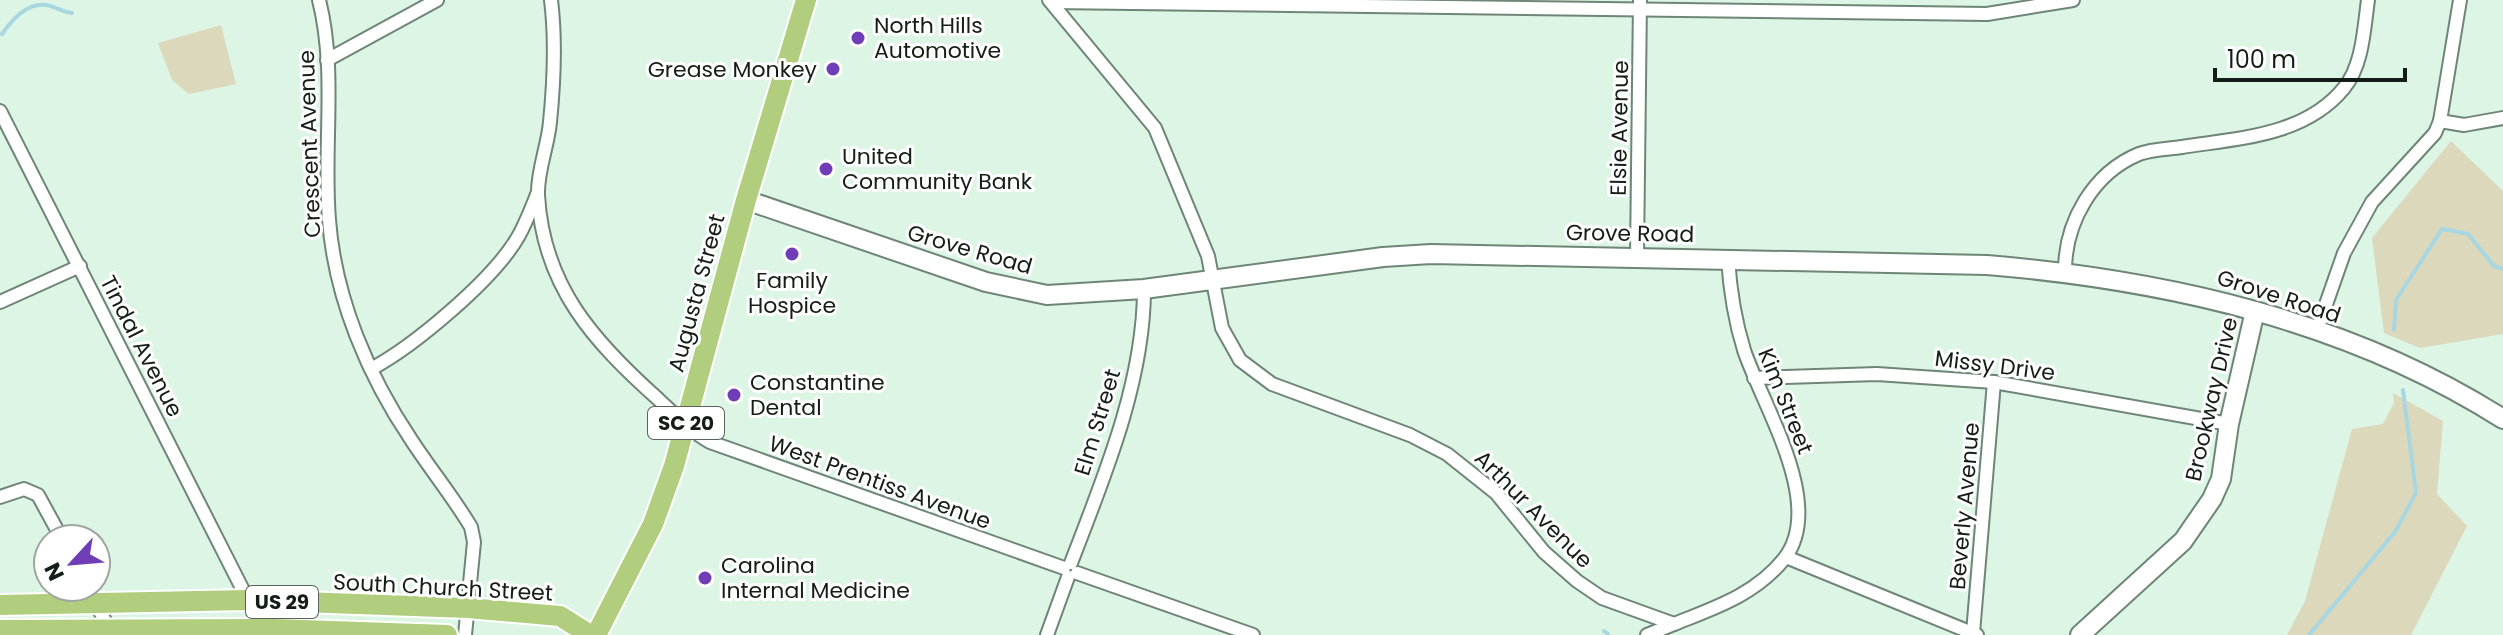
<svg xmlns="http://www.w3.org/2000/svg" width="2503" height="635" font-family="Poppins,sans-serif">
	<style>
		.green { fill: #dcd8bc }
		.lines { fill: none; stroke-linecap: round; stroke-linejoin: round }
		.stream { stroke: #a8d7e2; stroke-width: 4 }
		.street-casing { stroke: #6f8577; stroke-width: 16 }
		.secondary-casing { stroke: #6f8577; stroke-width: 22 }
		.primary-casing { stroke: #fff; stroke-width: 24 }
		.street { stroke: #fff; stroke-width: 12 }
		.secondary { stroke: #fff; stroke-width: 18 }
		.primary { stroke: #b0ce7d; stroke-width: 20 }
		.poi-dot { fill: #6f3eb6; stroke: #fff; stroke-width: 3 }
		.labels { text-anchor: middle; stroke-width: 6; stroke-linejoin: round; paint-order: stroke }
		.shield { fill: #fff; stroke: #5a615d; stroke-width: 2 }
		.shield-label { font-size: 20px; font-weight: bold; fill: #141d17 }
		.poi-label { font-size: 22px; fill: #141d17; stroke: #fff; text-anchor: start }
		.street-label { font-size: 22px; fill: #141d17; stroke: #fff }
	</style>
	<rect width="100%" height="100%" fill="#ddf5e5"/>
	<!-- green -->
	<g class="green">
		<polygon points="221,25 236,84 189,94 172,80 158,43"/>
		<polygon points="2451,141 2503,191 2503,334 2420,348 2384,333 2372,238"/>
		<polygon points="2393,393 2443,421 2437,494 2467,526 2411,635 2287,635 2305,601 2352,429 2383,424 2394,403"/>
	</g>
	<g class="lines">
		<!-- stream -->
		<g class="stream">
			<path d="M2 34C12 20 26 3 46 5 55 6 62 12 72 13"/>
			<polyline points="2394,330 2396,300 2442,229 2468,234 2494,266 2503,269"/>
			<polyline points="1604,631 1608,634"/>
			<polyline points="2309,635 2395,532 2416,493 2403,390"/>
		</g>
		<!-- street casing -->
		<g class="street-casing">
			<g id="street">
				<path d="M319 0C337 71 323 147 329 220 335 298 368 376 412 441 431 470 453 497 471 527L474 542 465 635"/>
				<path d="M551 0C556 40 554 82 550 122 548 146 537 171 538 195 543 286 594 342 658 399 675 415 690 431 710 442L1064 568"/>
				<path d="M1049 0 1155 128 1208 256 1222 328 1240 360 1272 384 1410 435 1447 454 1496 493 1544 552 1577 581 1602 598 1674 624C1714 608 1755 595 1784 559 1827 505 1762 405 1744 350 1735 321 1730 289 1728 259"/>
				<polyline points="1051,2 1987,14 2073,0"/>
				<polyline points="327,60 437,0"/>
				<polyline points="0,111 248,600"/>
				<polyline points="2440,121 2464,125 2503,118"/>
				<polyline points="1637,256 1640,0"/>
				<path d="M2065 271C2065 222 2093 173 2139 154 2152 149 2168 149 2182 147 2239 138 2305 136 2344 88 2363 65 2364 28 2368 0"/>
				<polyline points="0,302 80,266"/>
				<polyline points="2317,330 2344,253 2372,202 2435,133 2440,121 2460,0"/>
				<path d="M371 369C414 346 493 280 518 237 526 223 532 207 538 192"/>
				<polyline points="1754,378 1877,374 1994,382 2229,424"/>
				<polyline points="0,497 24,489 38,495 62,539"/>
				<polyline points="1786,557 1977,635"/>
				<path d="M1071 563C1104 477 1144 382 1144 289"/>
				<polyline points="1077,573 1253,635"/>
				<polyline points="87,587 112,634"/>
				<polyline points="1973,633 1994,382"/>
				<polyline points="1047,635 1068,577"/>
				<polyline points="1647,635 1674,624"/>
			</g>
		</g>
		<!-- secondary casing -->
		<g class="secondary-casing">
			<g id="secondary">
				<path d="M746 200 986 282 1047 295 1144 289 1383 257 1431 254 1987 265C2167 280 2349 321 2503 419"/>
				<polyline points="2080,635 2183,541 2212,499 2221,479 2229,424 2255,311"/>
			</g>
		</g>
		<!-- primary casing -->
		<g class="primary-casing">
			<g id="primary">
				<polyline points="0,605 248,600 468,608 560,616 590,635"/>
				<polyline points="0,630 273,629 447,635"/>
				<polyline points="596,635 653,524 674,466 746,200 806,0"/>
			</g>
		</g>
		<!-- street -->
		<use href="#street" class="street"/>
		<!-- secondary -->
		<use href="#secondary" class="secondary"/>
		<!-- primary -->
		<use href="#primary" class="primary"/>
	</g>
	<!-- markers -->
	<g class="poi-dot">
		<circle cx="858" cy="38" r="8"/>
		<circle cx="833" cy="69" r="8"/>
		<circle cx="826" cy="169" r="8"/>
		<circle cx="792" cy="254" r="8"/>
		<circle cx="734" cy="395" r="8"/>
		<circle cx="705" cy="578" r="8"/>
	</g>
	<g class="labels">
		<!-- shield labels -->
		<g class="shield">
			<rect x="648" y="407" width="76" height="32" rx="6"/>
			<rect x="246" y="586" width="72" height="32" rx="6"/>
		</g>
		<g class="shield-label">
			<text x="686" y="430">SC 20</text>
			<text x="282" y="609">US 29</text>
		</g>
		<!-- poi labels -->
		<g class="poi-label">
			<text x="874" y="33">North Hills<tspan x="874" dy="25">Automotive</tspan></text>
			<text x="817" y="77" text-anchor="end">Grease Monkey</text>
			<text x="842" y="164">United<tspan x="842" dy="25">Community Bank</tspan></text>
			<text x="792" y="288" text-anchor="middle">Family<tspan x="792" dy="25">Hospice</tspan></text>
			<text x="750" y="390">Constantine<tspan x="750" dy="25">Dental</tspan></text>
			<text x="721" y="573">Carolina<tspan x="721" dy="25">Internal Medicine</tspan></text>
		</g>
		<!-- street labels -->
		<g class="street-label">
			<text transform="translate(1619 128) rotate(-89)" y="8">Elsie Avenue</text>
			<text transform="translate(309 144) rotate(-92)" y="8">Crescent Avenue</text>
			<text transform="translate(1630 233) rotate(1)" y="8">Grove Road</text>
			<text transform="translate(970 249) rotate(16)" y="8">Grove Road</text>
			<text transform="translate(696 293) rotate(-75)" y="8">Augusta Street</text>
			<text transform="translate(2279 296) rotate(18)" y="8">Grove Road</text>
			<text transform="translate(142 346) rotate(63)" y="8">Tindal Avenue</text>
			<text transform="translate(1995 365) rotate(7)" y="8">Missy Drive</text>
			<text transform="translate(2211 399) rotate(-77)" y="8">Brookway Drive</text>
			<text transform="translate(1786 401) rotate(68)" y="8">Kim Street</text>
			<text transform="translate(1097 422) rotate(-73)" y="8">Elm Street</text>
			<text transform="translate(880 482) rotate(20)" y="8">West Prentiss Avenue</text>
			<text transform="translate(1964 506) rotate(-85)" y="8">Beverly Avenue</text>
			<text transform="translate(1534 509) rotate(45)" y="8">Arthur Avenue</text>
			<text transform="translate(443 587) rotate(3)" y="8">South Church Street</text>
		</g>
	</g>
	<!-- north arrow -->
	<g transform="translate(72 563) rotate(244)"><circle r="38" fill="#ffffff" stroke="#a1a5a2" stroke-width="2"/>
	<path d="M0-6L14 30L0 20L-14 30Z" fill="#6f3eb6"/>
	<text y="-12" font-size="22" font-weight="bold" text-anchor="middle" fill="#141d17">N</text>
	</g>
	<!-- scale -->
	<path d="M2215 68v12h190v-12" fill="none" stroke="#141d17" stroke-width="4"/>
	<text x="2227" y="68" font-size="24" fill="#141d17" stroke="#ffffff" stroke-width="6" paint-order="stroke">100 m</text>
</svg>
